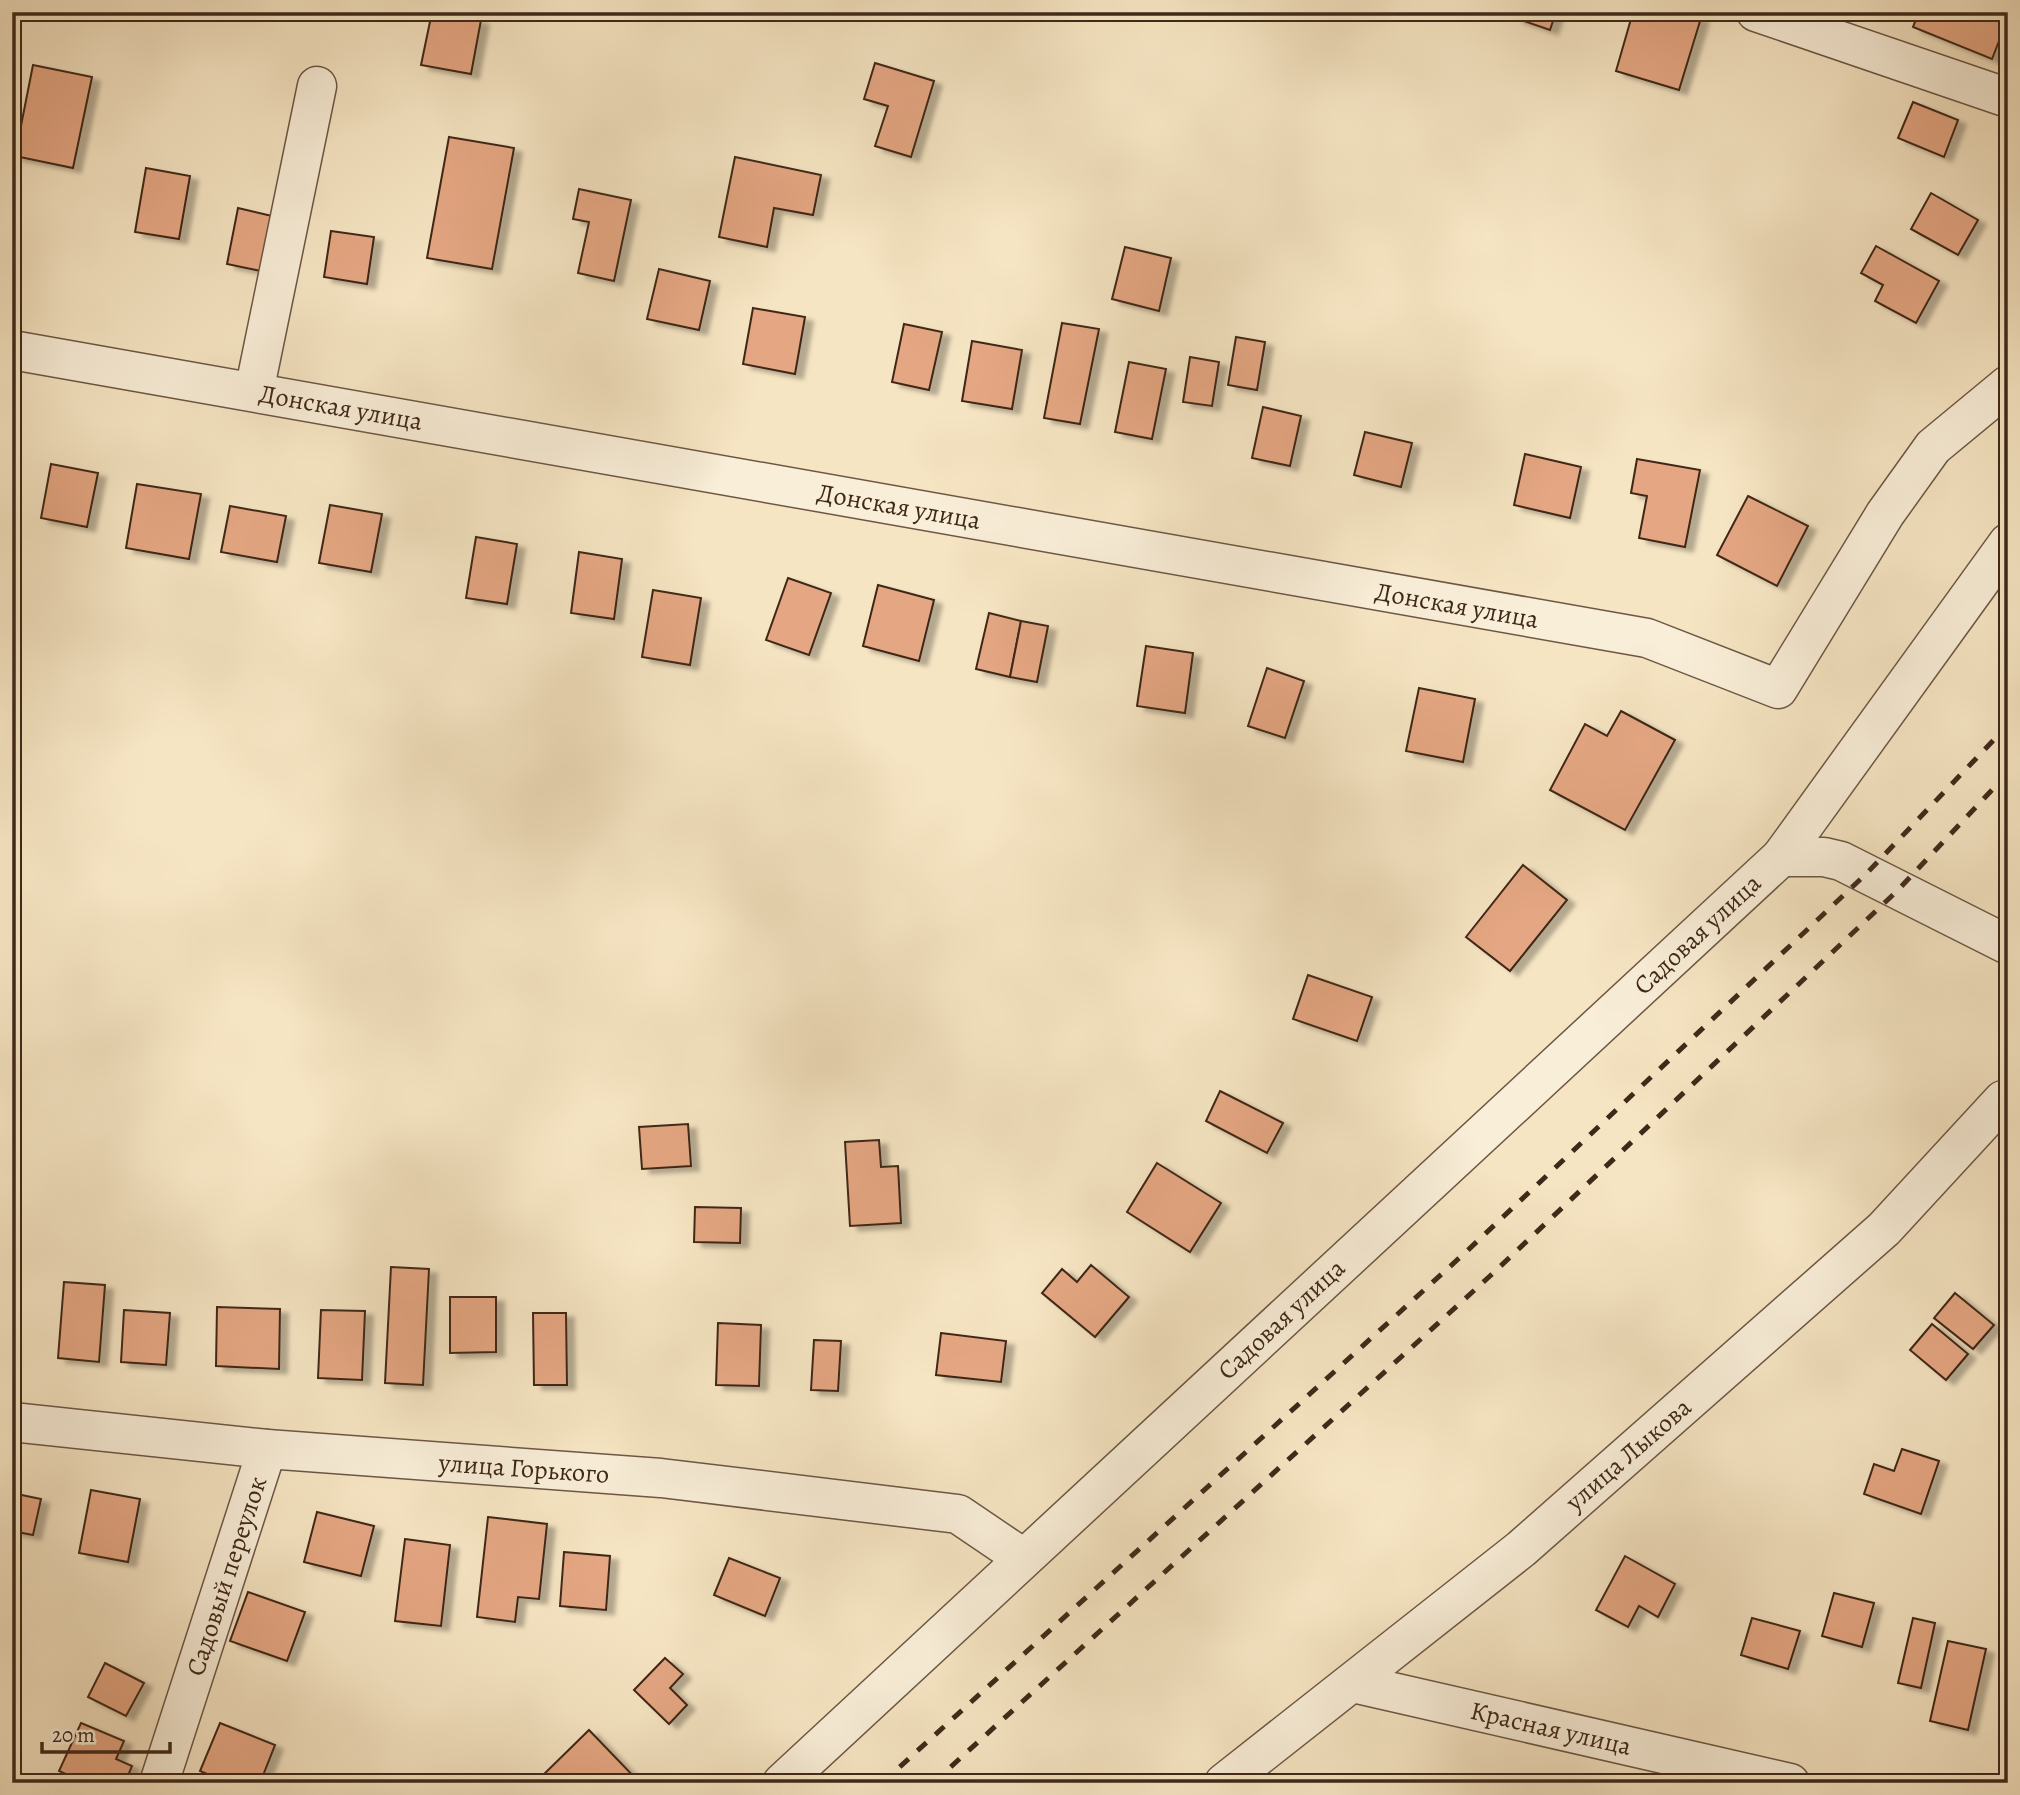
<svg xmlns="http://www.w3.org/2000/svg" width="2020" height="1795" font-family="Alegreya,serif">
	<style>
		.building { fill: #e5a783; stroke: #3f2819; stroke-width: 2; filter: url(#shadow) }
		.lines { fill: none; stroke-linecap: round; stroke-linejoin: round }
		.minor-casing { stroke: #6d5744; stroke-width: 41 }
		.minor { stroke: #f9eed8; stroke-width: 38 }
		.rail { stroke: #3f2819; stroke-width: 5; stroke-dasharray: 12 12; stroke-linecap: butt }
		.labels { text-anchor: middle; stroke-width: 5; stroke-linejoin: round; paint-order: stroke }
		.street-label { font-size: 26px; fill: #3f2819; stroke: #f9eed8 }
	</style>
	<defs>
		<filter id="shadow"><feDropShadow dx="8" dy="4.5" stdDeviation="2" flood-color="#0004"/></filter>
	</defs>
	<rect width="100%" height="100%" fill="#f6e5c3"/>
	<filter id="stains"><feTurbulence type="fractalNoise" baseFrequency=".00286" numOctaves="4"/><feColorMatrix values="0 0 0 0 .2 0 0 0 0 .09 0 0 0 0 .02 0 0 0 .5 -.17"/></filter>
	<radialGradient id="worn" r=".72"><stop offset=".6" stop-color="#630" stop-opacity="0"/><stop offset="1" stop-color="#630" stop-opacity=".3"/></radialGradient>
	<!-- building -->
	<g class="building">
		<polygon points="432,12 481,20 471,74 421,65"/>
		<polygon points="1517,12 1556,12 1550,30 1515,18"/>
		<polygon points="1633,12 1683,12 1701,18 1679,90 1616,71"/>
		<polygon points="1919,12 2008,12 2008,18 1992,59 1913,27"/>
		<polygon points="875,63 934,81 911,157 875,146 888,106 864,99"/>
		<polygon points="33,65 92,77 73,168 15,156"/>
		<polygon points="1913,102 1958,120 1944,157 1898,138"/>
		<polygon points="449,137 514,148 492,269 427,258"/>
		<polygon points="735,157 821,175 813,215 774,208 767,247 719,237"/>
		<polygon points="146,168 190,176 179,239 135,232"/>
		<polygon points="579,189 631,200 614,281 578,273 589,222 573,219"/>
		<polygon points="1931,193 1978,220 1958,255 1911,229"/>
		<polygon points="238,208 272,216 261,271 227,264"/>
		<polygon points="331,231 374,237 367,284 324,277"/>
		<polygon points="1876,246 1939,281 1916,323 1875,301 1883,285 1861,273"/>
		<polygon points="1125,247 1171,258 1159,311 1112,299"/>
		<polygon points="659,269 710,281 699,330 647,319"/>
		<polygon points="753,308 805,317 795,374 743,364"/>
		<polygon points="1062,323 1099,329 1080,424 1044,418"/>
		<polygon points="904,324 942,332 929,390 892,382"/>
		<polygon points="1236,337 1265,342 1257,390 1228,385"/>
		<polygon points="972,341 1022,350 1012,409 962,401"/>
		<polygon points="1190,357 1219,362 1212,406 1183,402"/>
		<polygon points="1129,362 1166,369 1152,439 1115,432"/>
		<polygon points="1263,407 1301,416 1290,466 1252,458"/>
		<polygon points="1365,432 1412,443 1401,487 1354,475"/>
		<polygon points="1525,454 1581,467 1570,518 1514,505"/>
		<polygon points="1637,459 1700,470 1685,547 1639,538 1647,496 1631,493"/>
		<polygon points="51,464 98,473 87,527 41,518"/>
		<polygon points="137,484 201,494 189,559 126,548"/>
		<polygon points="1748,496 1808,526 1777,586 1717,555"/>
		<polygon points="330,505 382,514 371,572 319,563"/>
		<polygon points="230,506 286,516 277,562 221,552"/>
		<polygon points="476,537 517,544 507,604 466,598"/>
		<polygon points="579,552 622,559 614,619 571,613"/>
		<polygon points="788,578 831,593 809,655 766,640"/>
		<polygon points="878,585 934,600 919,661 863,646"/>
		<polygon points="653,590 701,598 690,665 642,657"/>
		<polygon points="989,613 1021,621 1010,677 976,669"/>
		<polygon points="1021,621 1048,626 1037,682 1010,677"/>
		<polygon points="1146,646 1193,653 1185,713 1137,706"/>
		<polygon points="1267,668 1304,681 1285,738 1248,726"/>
		<polygon points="1419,688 1475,699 1463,762 1406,751"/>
		<polygon points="1621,711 1675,740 1625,830 1550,790 1585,724 1607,736"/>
		<polygon points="1523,865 1567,900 1510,971 1466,937"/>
		<polygon points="1308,975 1372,997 1357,1041 1293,1019"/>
		<polygon points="1220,1091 1283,1123 1267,1153 1206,1121"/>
		<polygon points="688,1124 691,1166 642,1169 639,1127"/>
		<polygon points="879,1140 881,1167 898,1166 901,1223 850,1226 845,1142"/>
		<polygon points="1157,1163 1221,1203 1190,1252 1127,1212"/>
		<polygon points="695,1207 741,1208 740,1243 694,1242"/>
		<polygon points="1091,1265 1129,1297 1095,1337 1042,1293 1062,1269 1077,1282"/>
		<polygon points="391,1267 429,1269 423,1385 385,1383"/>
		<polygon points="64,1282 105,1285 99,1362 58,1358"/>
		<polygon points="1955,1293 1994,1325 1973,1349 1934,1318"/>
		<polygon points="450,1297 496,1297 496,1352 450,1353"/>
		<polygon points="217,1307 280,1309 279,1369 216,1366"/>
		<polygon points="124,1310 170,1313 166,1365 121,1362"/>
		<polygon points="321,1310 365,1311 362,1380 318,1378"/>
		<polygon points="533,1313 566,1313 567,1385 534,1385"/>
		<polygon points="718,1323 761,1325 759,1386 716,1385"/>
		<polygon points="1932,1324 1968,1354 1946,1380 1910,1350"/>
		<polygon points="941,1333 1006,1341 1001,1382 936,1375"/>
		<polygon points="814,1340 841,1341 838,1391 811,1390"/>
		<polygon points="1902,1449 1939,1461 1921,1514 1864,1494 1874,1464 1894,1471"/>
		<polygon points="91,1490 140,1499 128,1562 79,1553"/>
		<polygon points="12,1493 41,1499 33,1535 12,1531"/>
		<polygon points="317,1512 374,1526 361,1576 304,1562"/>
		<polygon points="488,1517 547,1524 539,1599 518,1597 515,1622 477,1617"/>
		<polygon points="405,1539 450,1545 441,1626 395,1621"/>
		<polygon points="564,1552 610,1556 606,1610 560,1606"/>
		<polygon points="1625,1556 1675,1584 1658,1617 1639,1606 1628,1627 1596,1610"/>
		<polygon points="729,1558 780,1578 765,1616 714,1595"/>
		<polygon points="248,1592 305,1612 287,1661 230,1641"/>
		<polygon points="1834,1593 1874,1603 1862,1647 1822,1636"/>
		<polygon points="1752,1618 1800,1631 1788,1669 1741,1655"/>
		<polygon points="1913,1618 1935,1623 1921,1688 1898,1683"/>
		<polygon points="1948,1641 1986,1649 1968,1730 1930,1721"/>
		<polygon points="665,1658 683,1674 670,1688 687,1705 669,1724 634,1690"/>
		<polygon points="105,1663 144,1683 126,1716 88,1697"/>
		<polygon points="81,1723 124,1741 116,1759 132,1766 125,1783 86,1783 59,1771"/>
		<polygon points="220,1723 275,1745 260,1783 228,1783 200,1771"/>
		<polygon points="589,1730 640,1783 543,1783 539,1779"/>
	</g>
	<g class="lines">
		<!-- minor casing -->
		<g class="minor-casing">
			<g id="minor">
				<polyline points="1756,12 2008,98"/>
				<polyline points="12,350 1647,638 1778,689 1885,514 1933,447 2008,385"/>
				<polyline points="254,392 317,86"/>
				<polyline points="1781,857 1824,857 1841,861 2008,945"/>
				<polyline points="12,1422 267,1449 661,1478 958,1514 1023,1558"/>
				<polyline points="1353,1683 1790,1783"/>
				<polyline points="159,1783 267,1449"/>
				<polyline points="782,1783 1781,857 2008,543"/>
				<polyline points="1224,1783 1521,1549 1884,1229 2003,1100 2008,1099"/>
			</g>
		</g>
		<!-- minor -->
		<use href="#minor" class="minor"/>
		<!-- rail -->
		<g class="rail">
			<polyline points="882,1783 1467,1251 1866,874 2008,725"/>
			<polyline points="933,1783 1490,1276 1897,891 2008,773"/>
		</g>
	</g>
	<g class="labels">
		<!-- street labels -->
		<g class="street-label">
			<text transform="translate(341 407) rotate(10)" y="9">Донская улица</text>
			<text transform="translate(899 506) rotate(10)" y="9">Донская улица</text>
			<text transform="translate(1457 605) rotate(10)" y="9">Донская улица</text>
			<text transform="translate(1697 934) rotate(-43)" y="9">Садовая улица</text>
			<text transform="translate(1281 1319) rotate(-43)" y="9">Садовая улица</text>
			<text transform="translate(1628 1454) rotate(-41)" y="9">улица Лыкова</text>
			<text transform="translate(524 1468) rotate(4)" y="9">улица Горького</text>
			<text transform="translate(226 1576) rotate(-72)" y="9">Садовый переулок</text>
			<text transform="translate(1551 1728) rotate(13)" y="9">Красная улица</text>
		</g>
	</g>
	<!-- margin -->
	<rect width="2020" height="1795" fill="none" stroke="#f6e5c3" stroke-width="42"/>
	<rect x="14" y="14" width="1992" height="1767" fill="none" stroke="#3f2819" stroke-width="3.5"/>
	<rect x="21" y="21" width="1978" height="1753" fill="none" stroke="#3f2819" stroke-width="2"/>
	<!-- scale -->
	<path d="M42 1742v10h128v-10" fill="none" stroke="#3f2819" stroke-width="3.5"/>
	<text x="52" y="1742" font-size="21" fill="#3f2819" stroke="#f9eed8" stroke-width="5" paint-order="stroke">20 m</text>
	<rect width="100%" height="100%" filter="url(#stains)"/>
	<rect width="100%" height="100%" fill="url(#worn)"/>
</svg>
